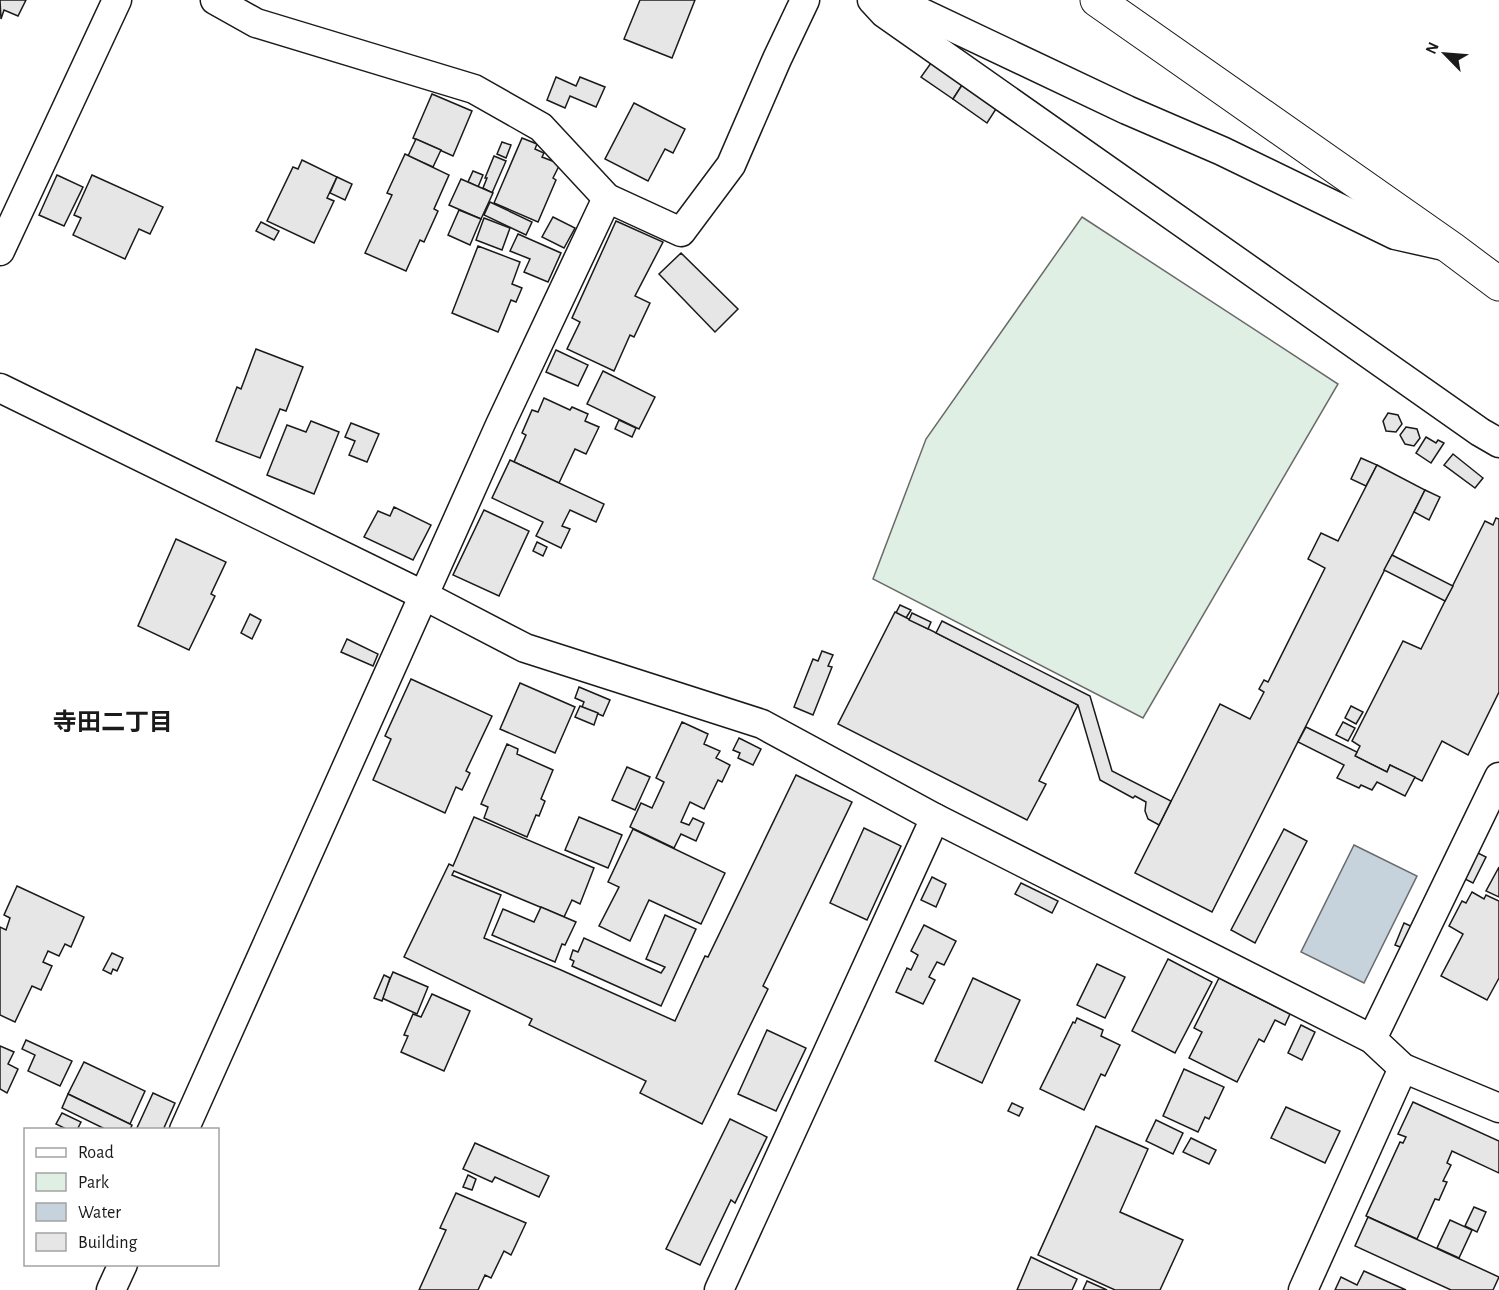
<svg xmlns="http://www.w3.org/2000/svg" width="1499" height="1290" font-family="'Alegreya Sans','Noto Sans JP',sans-serif">
	<style>
		.green { fill: #e0efe3; stroke: #6a6a6a; stroke-width: 1.5 }
		.water { fill: #c6d2dc; stroke: #6a6a6a; stroke-width: 1.5 }
		.building { fill: #e6e6e6; stroke: #1a1a1a; stroke-width: 1.5 }
		.lines { fill: none; stroke-linecap: round; stroke-linejoin: round }
		.street-casing { stroke: #1a1a1a; stroke-width: 31 }
		.secondary-casing { stroke: #1a1a1a; stroke-width: 35 }
		.street { stroke: #fff; stroke-width: 28 }
		.secondary { stroke: #fff; stroke-width: 33 }
		.labels { text-anchor: middle; stroke-width: 4.5; stroke-linejoin: round; paint-order: stroke }
		.neighbourhood-label { font-size: 24px; font-weight: bold; fill: #1a1a1a; stroke: #fff }
	</style>
	<rect width="100%" height="100%" fill="#fff"/>
	<!-- green -->
	<polygon class="green" points="1082,217 1338,384 1143,718 873,579 926,439"/>
	<!-- water -->
	<polygon class="water" points="1354,845 1417,876 1364,983 1301,952"/>
	<!-- building -->
	<g class="building">
		<polygon points="0,0 26,0 18,16 4,10 1,19"/>
		<polygon points="640,0 695,0 672,58 624,39"/>
		<polygon points="931,63 962,85 953,99 921,77"/>
		<polygon points="556,77 576,86 580,77 605,87 596,107 570,96 565,108 547,100"/>
		<polygon points="962,85 996,109 987,123 953,99"/>
		<polygon points="432,94 472,111 453,156 413,138"/>
		<polygon points="634,103 685,129 673,153 665,149 648,181 605,159"/>
		<polygon points="522,138 537,144 535,149 544,153 542,157 560,164 553,178 556,180 538,222 494,203"/>
		<polygon points="416,139 441,150 433,167 408,156"/>
		<polygon points="502,142 511,145 506,158 497,154"/>
		<polygon points="405,154 449,175 434,209 438,211 424,242 420,240 406,271 365,253 392,195 387,193"/>
		<polygon points="494,156 506,161 492,193 483,188 487,178 485,178"/>
		<polygon points="302,160 337,177 327,198 334,201 314,243 267,221 293,167 298,169"/>
		<polygon points="473,171 483,175 478,187 468,182"/>
		<polygon points="57,175 83,187 64,226 39,215"/>
		<polygon points="92,175 163,207 150,234 139,229 125,259 73,235 81,218 74,215"/>
		<polygon points="337,177 352,184 345,200 330,193"/>
		<polygon points="461,179 493,193 481,219 449,205"/>
		<polygon points="490,202 532,222 526,235 484,215"/>
		<polygon points="459,210 481,219 470,245 448,235"/>
		<polygon points="553,217 575,228 564,248 542,237"/>
		<polygon points="484,218 510,228 502,250 476,240"/>
		<polygon points="616,221 663,242 635,296 650,303 634,337 630,335 614,371 567,349 580,322 572,318"/>
		<polygon points="261,222 279,231 274,240 256,231"/>
		<polygon points="518,234 561,253 548,282 524,272 530,259 510,251"/>
		<polygon points="478,246 520,262 512,284 522,288 516,302 511,300 498,332 452,313"/>
		<polygon points="681,253 738,309 715,332 659,274"/>
		<polygon points="256,349 303,367 286,411 280,409 260,458 216,441 237,387 241,389"/>
		<polygon points="556,350 588,365 578,386 546,372"/>
		<polygon points="603,371 655,397 639,429 587,404"/>
		<polygon points="544,398 570,410 572,407 588,414 585,421 599,427 586,454 575,449 559,483 514,462 526,435 522,433 532,410 538,412"/>
		<polygon points="1388,413 1398,415 1402,424 1396,432 1386,431 1383,421"/>
		<polygon points="619,420 636,428 632,437 615,429"/>
		<polygon points="311,421 339,432 314,494 267,475 287,425 306,432"/>
		<polygon points="351,423 379,434 367,462 349,455 355,441 345,437"/>
		<polygon points="1406,427 1417,429 1420,438 1414,446 1405,444 1400,435"/>
		<polygon points="1426,437 1436,443 1438,440 1444,443 1431,463 1416,453"/>
		<polygon points="1453,454 1483,478 1475,488 1444,465"/>
		<polygon points="1361,458 1377,465 1366,486 1351,479"/>
		<polygon points="510,460 604,504 596,522 570,510 562,526 570,529 561,548 536,536 543,522 492,498"/>
		<polygon points="1377,465 1425,490 1212,912 1135,873 1220,704 1250,719 1264,692 1259,689 1264,680 1268,682 1325,568 1308,559 1321,533 1338,541"/>
		<polygon points="1425,490 1440,497 1429,520 1414,512"/>
		<polygon points="394,507 431,525 413,560 364,537 378,511 390,516"/>
		<polygon points="484,510 529,531 499,596 453,575"/>
		<polygon points="1496,518 1499,519 1499,692 1468,755 1442,741 1422,781 1390,765 1387,772 1355,756 1360,746 1352,741 1403,641 1421,649 1485,521 1493,525"/>
		<polygon points="176,539 226,562 211,594 215,596 189,650 138,626"/>
		<polygon points="537,542 547,547 543,556 533,551"/>
		<polygon points="1392,555 1453,586 1445,601 1384,570"/>
		<polygon points="900,605 911,610 906,618 896,613"/>
		<polygon points="895,612 1078,705 1039,781 1046,784 1027,820 838,724"/>
		<polygon points="912,613 931,622 928,629 909,620"/>
		<polygon points="250,614 261,620 252,639 241,633"/>
		<polygon points="942,621 1090,696 1112,771 1171,801 1159,825 1148,819 1145,811 1146,802 1135,796 1133,798 1100,780 1078,705 936,633"/>
		<polygon points="347,639 378,654 373,666 341,652"/>
		<polygon points="822,651 833,655 828,666 832,667 813,715 794,707 813,659 818,661"/>
		<polygon points="411,679 492,716 466,771 470,773 462,790 456,787 445,813 373,780 391,739 385,736"/>
		<polygon points="520,683 575,707 555,753 500,729"/>
		<polygon points="579,687 610,700 603,716 582,707 584,702 575,698"/>
		<polygon points="580,706 598,713 594,725 575,717"/>
		<polygon points="1351,706 1363,712 1356,724 1345,718"/>
		<polygon points="682,722 708,734 704,744 720,751 716,758 730,765 722,782 718,780 704,809 690,802 681,822 689,825 693,818 704,823 696,841 681,834 674,848 630,827 641,803 652,808 664,782 656,778"/>
		<polygon points="1343,722 1355,728 1348,741 1336,735"/>
		<polygon points="1306,727 1357,752 1355,756 1387,772 1390,765 1415,777 1405,796 1377,782 1372,790 1361,785 1359,788 1337,778 1344,765 1298,742"/>
		<polygon points="739,738 761,749 753,765 738,758 740,753 733,750"/>
		<polygon points="507,744 518,749 517,754 553,770 541,799 545,801 539,816 536,815 527,837 484,818 488,807 481,804"/>
		<polygon points="627,767 650,777 635,810 612,800"/>
		<polygon points="796,775 852,802 763,986 768,989 702,1124 640,1093 646,1081 529,1025 532,1019 404,957 449,864 453,866 474,817 594,868 580,904 572,900 564,917 454,871 452,875 501,895 484,938 561,970 675,1021 705,956 708,957"/>
		<polygon points="579,817 622,835 608,868 565,850"/>
		<polygon points="864,828 901,846 867,920 830,903"/>
		<polygon points="633,829 725,873 701,924 649,900 630,941 599,926 619,887 608,882"/>
		<polygon points="1284,829 1307,841 1255,943 1231,930"/>
		<polygon points="1472,850 1486,857 1473,883 1459,876"/>
		<polygon points="1499,867 1499,897 1486,891"/>
		<polygon points="932,877 946,884 936,907 921,900"/>
		<polygon points="1021,883 1058,901 1052,913 1015,894"/>
		<polygon points="17,886 84,917 71,947 65,944 59,956 48,951 43,962 52,966 41,990 32,986 15,1022 0,1015 0,927 6,930 10,918 4,915"/>
		<polygon points="1472,892 1484,899 1486,895 1499,901 1499,978 1487,1000 1441,976 1463,934 1449,926 1462,901 1466,903"/>
		<polygon points="541,907 576,922 565,945 562,944 555,962 492,935 503,909 534,922"/>
		<polygon points="665,915 696,929 661,1006 572,966 574,961 570,959 573,950 578,952 584,938 661,973 665,967 646,959"/>
		<polygon points="1404,923 1413,927 1403,948 1395,945"/>
		<polygon points="924,925 956,941 944,965 937,962 929,977 935,980 923,1004 896,992 907,968 911,970 918,955 911,951"/>
		<polygon points="112,953 123,958 117,971 113,969 111,974 103,970"/>
		<polygon points="1168,959 1212,982 1175,1053 1132,1031"/>
		<polygon points="1097,964 1125,977 1105,1018 1077,1005"/>
		<polygon points="393,972 428,987 417,1014 382,998"/>
		<polygon points="384,975 390,978 382,1001 374,998"/>
		<polygon points="973,978 1020,1000 982,1083 935,1061"/>
		<polygon points="1219,978 1290,1014 1285,1025 1275,1020 1264,1042 1259,1039 1237,1082 1189,1058 1202,1032 1194,1028"/>
		<polygon points="432,994 470,1011 444,1071 401,1052 408,1036 404,1035 413,1014 421,1017"/>
		<polygon points="1077,1018 1103,1030 1101,1036 1120,1045 1105,1076 1101,1074 1084,1110 1040,1089 1073,1022 1075,1023"/>
		<polygon points="1301,1025 1315,1032 1302,1060 1288,1053"/>
		<polygon points="767,1030 806,1048 776,1111 738,1094"/>
		<polygon points="26,1040 72,1061 60,1086 28,1071 35,1055 22,1049"/>
		<polygon points="0,1046 14,1052 8,1064 18,1069 7,1093 0,1089"/>
		<polygon points="84,1062 145,1091 130,1124 68,1094"/>
		<polygon points="1184,1069 1224,1087 1209,1119 1205,1117 1198,1132 1163,1116"/>
		<polygon points="153,1093 175,1103 163,1130 136,1130"/>
		<polygon points="68,1094 132,1125 130,1130 107,1130 62,1108"/>
		<polygon points="1413,1102 1499,1141 1499,1173 1452,1151 1447,1163 1451,1165 1443,1181 1447,1182 1439,1200 1435,1199 1417,1239 1366,1216 1400,1142 1403,1143 1406,1137 1398,1134"/>
		<polygon points="1012,1103 1023,1108 1019,1116 1008,1111"/>
		<polygon points="1286,1107 1340,1131 1325,1163 1271,1138"/>
		<polygon points="62,1113 81,1122 77,1130 68,1130 56,1124"/>
		<polygon points="730,1119 767,1137 735,1203 731,1200 700,1265 666,1249"/>
		<polygon points="1156,1120 1183,1133 1173,1154 1146,1141"/>
		<polygon points="1096,1126 1148,1149 1120,1212 1183,1240 1160,1290 1115,1290 1038,1255"/>
		<polygon points="1191,1138 1216,1150 1209,1164 1183,1152"/>
		<polygon points="475,1143 549,1176 539,1197 495,1177 492,1182 463,1169"/>
		<polygon points="468,1175 476,1179 472,1190 463,1187"/>
		<polygon points="456,1193 526,1223 511,1255 504,1251 491,1278 485,1275 478,1290 419,1290 446,1230 440,1228"/>
		<polygon points="1474,1207 1486,1212 1477,1232 1465,1226"/>
		<polygon points="1368,1217 1499,1277 1493,1290 1451,1290 1355,1246"/>
		<polygon points="1450,1220 1472,1230 1459,1258 1437,1248"/>
		<polygon points="1031,1257 1077,1279 1072,1290 1017,1290"/>
		<polygon points="1364,1271 1406,1290 1335,1290 1341,1277 1357,1285"/>
		<polygon points="1087,1281 1107,1290 1083,1290"/>
	</g>
	<g class="lines">
		<!-- street casing -->
		<g class="street-casing">
			<g id="street">
				<polyline points="215,0 256,23 474,89 541,127 607,198 681,232 731,165 777,59 805,0"/>
				<polyline points="872,0 884,13 1480,432 1499,443"/>
				<polyline points="895,0 1127,110 1222,151 1395,235 1444,246"/>
				<polyline points="0,251 117,0"/>
				<polyline points="0,388 425,596 525,648 762,724 935,818 1372,1039 1403,1068 1499,1108"/>
				<polyline points="1372,1039 1499,777"/>
				<polyline points="184,1130 500,425 607,198"/>
				<polyline points="111,1290 123,1264"/>
				<polyline points="719,1290 935,818"/>
				<polyline points="1303,1290 1403,1068"/>
			</g>
		</g>
		<!-- secondary casing -->
		<g class="secondary-casing">
			<polyline id="secondary" points="1097,0 1451,248 1499,284"/>
		</g>
		<!-- street -->
		<use href="#street" class="street"/>
		<!-- secondary -->
		<use href="#secondary" class="secondary"/>
	</g>
	<g class="labels">
		<!-- neighbourhood labels -->
		<g class="neighbourhood-label">
			<text x="113" y="730">寺田二丁目</text>
		</g>
	</g>
	<!-- legend -->
	<rect x="24" y="1128" width="195" height="138" fill="#ffffff" stroke="#a3a3a3" stroke-width="1.5"/>
	<rect x="36" y="1148" width="30" height="9" fill="#ffffff" stroke="#a3a3a3" stroke-width="1.5"/>
	<text x="78" y="1158" font-size="18" fill="#1a1a1a">Road</text>
	<rect x="36" y="1173" width="30" height="18" fill="#e0efe3" stroke="#a3a3a3" stroke-width="1.5"/>
	<text x="78" y="1188" font-size="18" fill="#1a1a1a">Park</text>
	<rect x="36" y="1203" width="30" height="18" fill="#c6d2dc" stroke="#a3a3a3" stroke-width="1.5"/>
	<text x="78" y="1218" font-size="18" fill="#1a1a1a">Water</text>
	<rect x="36" y="1233" width="30" height="18" fill="#e6e6e6" stroke="#a3a3a3" stroke-width="1.5"/>
	<text x="78" y="1248" font-size="18" fill="#1a1a1a">Building</text>
	<!-- north arrow -->
	<g transform="translate(1445 54) rotate(295)" stroke="#ffffff" stroke-width="4.5" paint-order="stroke">
	<path d="M0-4.5L10 22L0 15L-10 22Z" fill="#1a1a1a"/>
	<text y="-9" font-size="16" font-weight="bold" text-anchor="middle" fill="#1a1a1a">N</text>
	</g>
</svg>
